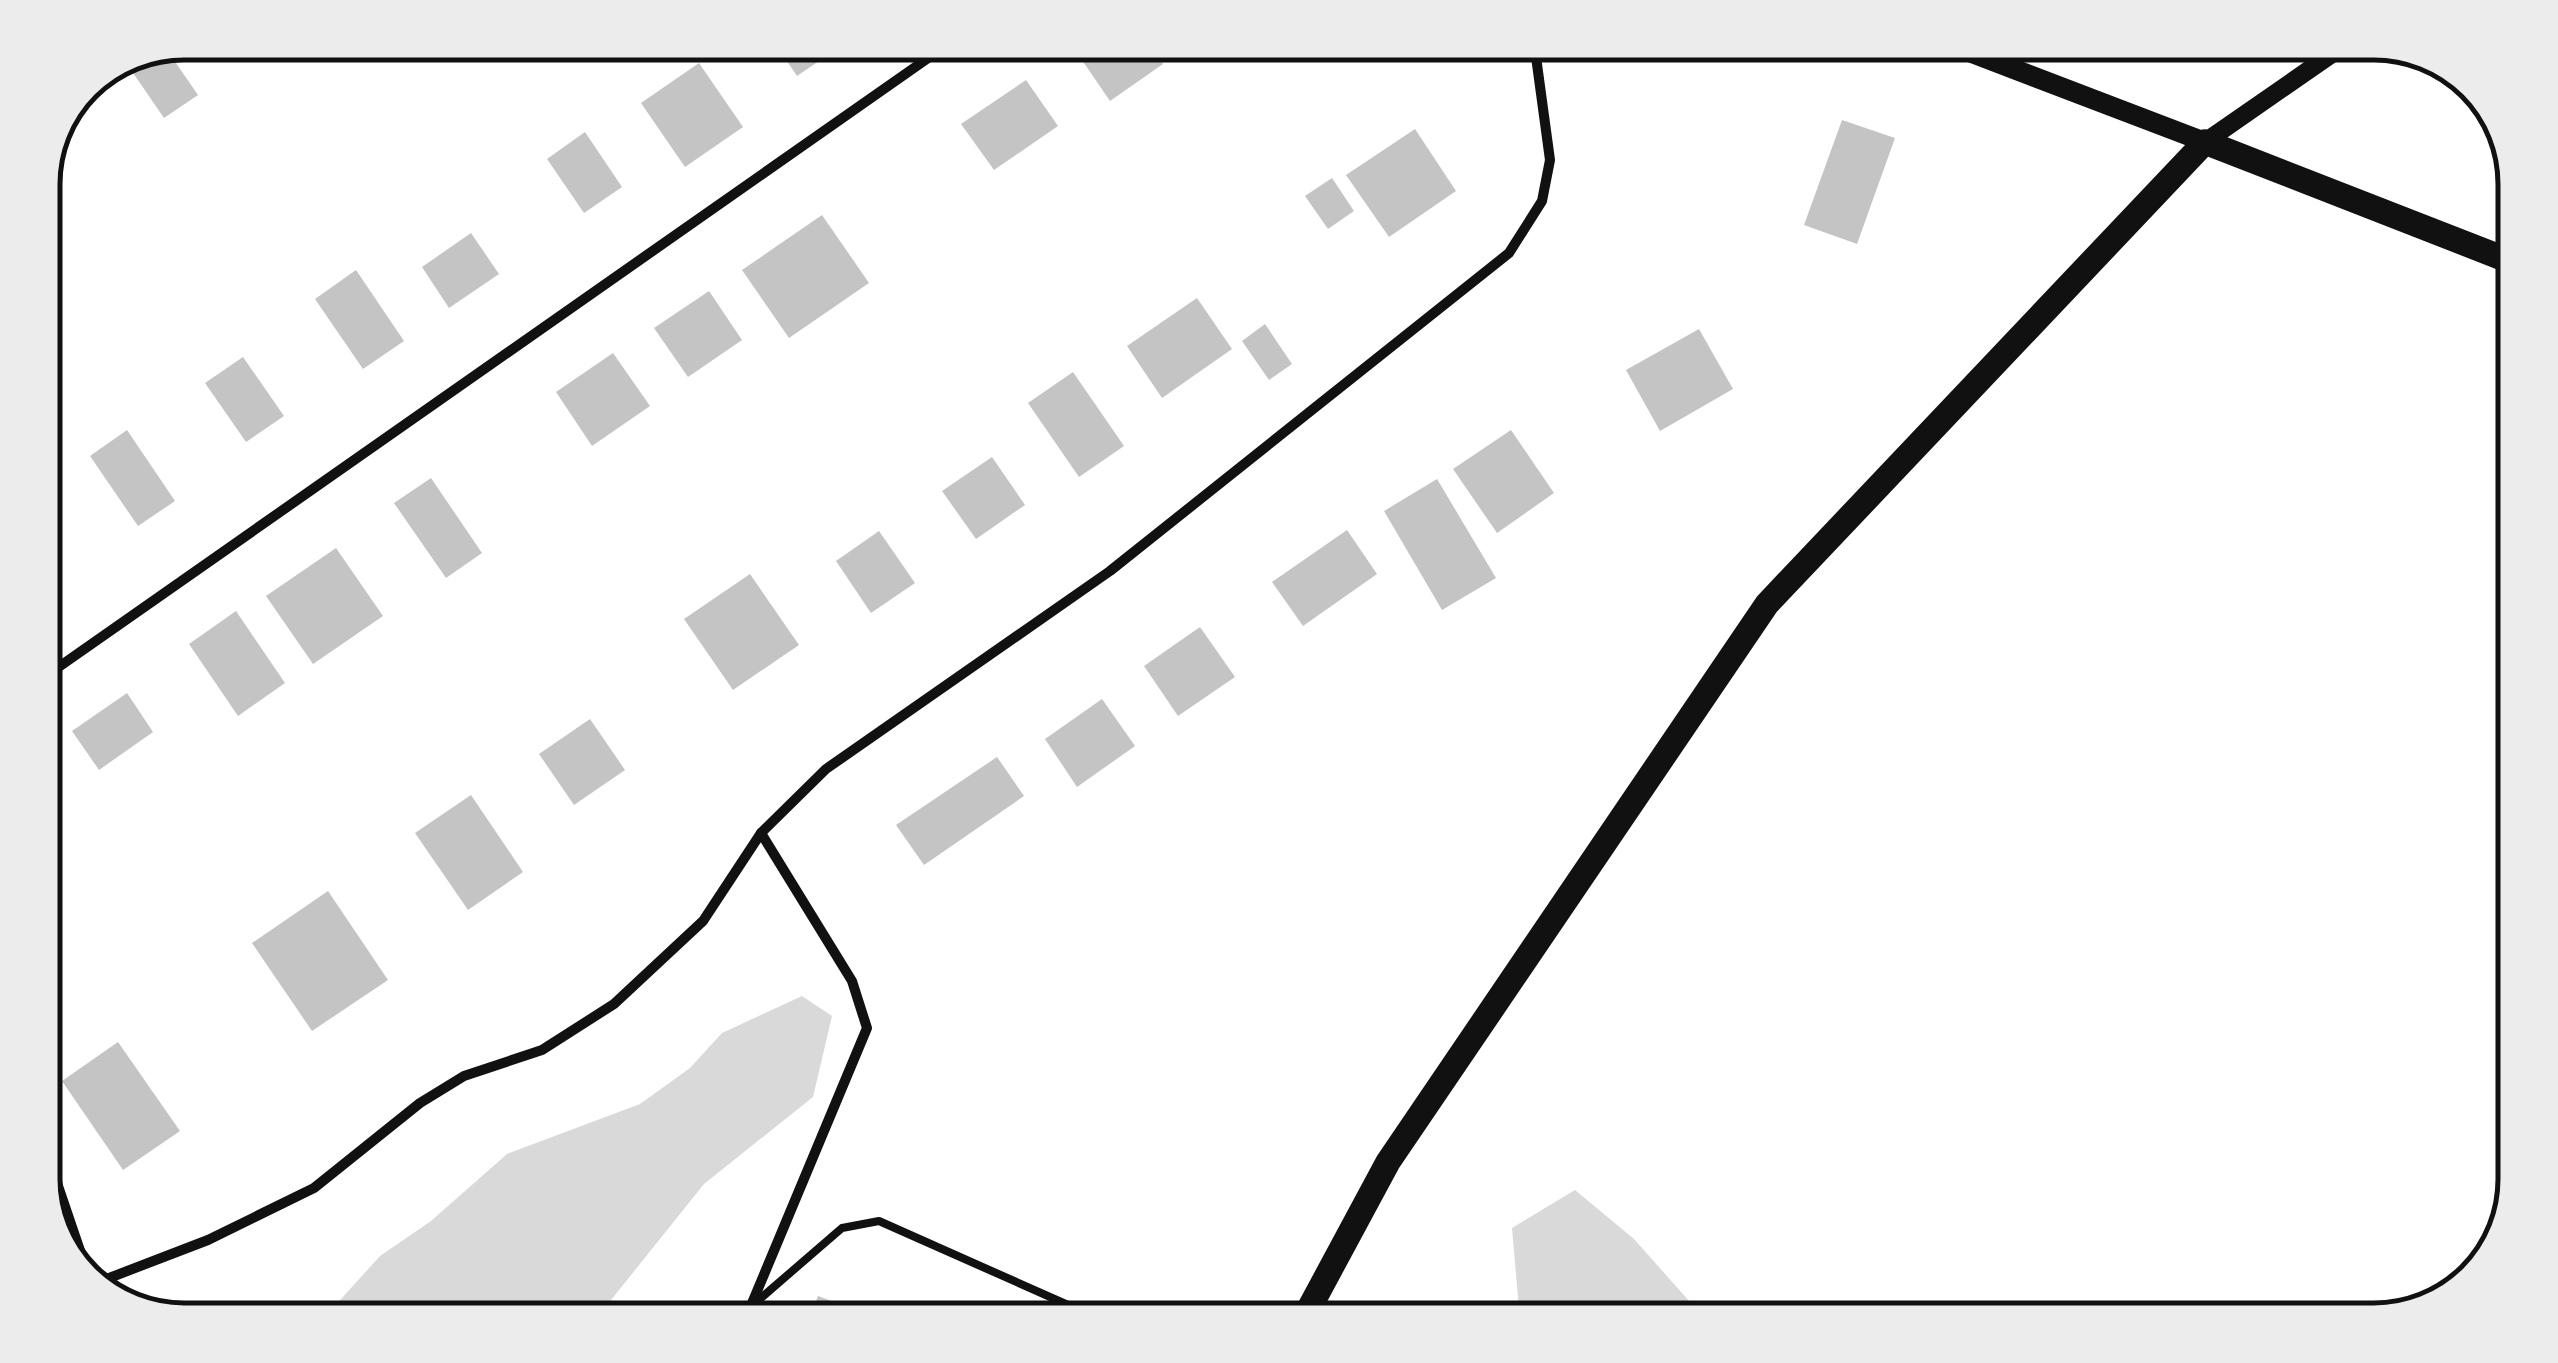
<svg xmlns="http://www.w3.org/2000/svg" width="2558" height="1363" font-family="'IBM Plex Sans',sans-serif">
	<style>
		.water { fill: #d9d9d9 }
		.building { fill: #c4c4c4 }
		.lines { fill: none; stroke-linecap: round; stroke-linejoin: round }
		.service { stroke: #111; stroke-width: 8 }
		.minor { stroke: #111; stroke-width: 10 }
		.tertiary { stroke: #111; stroke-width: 18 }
		.secondary { stroke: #111; stroke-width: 20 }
		.primary { stroke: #111; stroke-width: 25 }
		.rim { fill: none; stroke: #111; stroke-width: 5 }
	</style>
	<rect width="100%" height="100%" fill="#fff"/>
	<!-- water -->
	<g class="water">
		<polygon points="802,996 832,1016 813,1097 704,1184 595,1320 322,1320 380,1256 431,1221 507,1154 640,1104 690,1068 722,1033"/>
		<polygon points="1575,1190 1634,1239 1706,1320 1520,1320 1512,1228"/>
	</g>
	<!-- building -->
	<g class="building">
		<polygon points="774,42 847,42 797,76"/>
		<polygon points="1074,42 1148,42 1163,64 1110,101 1071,44"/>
		<polygon points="167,50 198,95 164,118 129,67"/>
		<polygon points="699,63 743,127 685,167 641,103"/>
		<polygon points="1026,80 1058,126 994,170 961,124"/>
		<polygon points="1842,120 1895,138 1857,244 1804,225"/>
		<polygon points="1415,129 1456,191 1389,237 1346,175"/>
		<polygon points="585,132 622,187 584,213 547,159"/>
		<polygon points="1332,178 1354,211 1328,229 1305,196"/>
		<polygon points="822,215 869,283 789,338 742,270"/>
		<polygon points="471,233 499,274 449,308 422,267"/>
		<polygon points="356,270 404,341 363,369 315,299"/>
		<polygon points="709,291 742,340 688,377 654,328"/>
		<polygon points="1197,298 1232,349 1162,398 1127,346"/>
		<polygon points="1265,324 1292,364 1269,380 1242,341"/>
		<polygon points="1699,329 1733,389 1660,431 1626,370"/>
		<polygon points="613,353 650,406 592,446 556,392"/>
		<polygon points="243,357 284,416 246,442 205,383"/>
		<polygon points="1073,372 1124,446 1079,477 1028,403"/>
		<polygon points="127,430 175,501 138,526 90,456"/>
		<polygon points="1511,430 1554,493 1497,533 1453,469"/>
		<polygon points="992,457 1025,505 976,539 942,491"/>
		<polygon points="431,478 482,553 446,578 394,503"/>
		<polygon points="1437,479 1496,578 1442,610 1384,511"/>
		<polygon points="1347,530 1377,574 1303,626 1272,582"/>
		<polygon points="879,531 915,583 871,613 836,561"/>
		<polygon points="336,548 383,616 313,664 266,596"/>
		<polygon points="750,574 799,645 733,690 684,619"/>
		<polygon points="236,611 285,683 238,716 189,644"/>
		<polygon points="1200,627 1235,677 1178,716 1144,666"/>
		<polygon points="127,693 153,732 99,770 72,731"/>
		<polygon points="1102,699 1135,746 1077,787 1045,739"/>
		<polygon points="590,719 625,770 574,805 539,754"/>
		<polygon points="997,757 1024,796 924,865 896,825"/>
		<polygon points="471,795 523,872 468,910 415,833"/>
		<polygon points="328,891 388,980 312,1031 252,943"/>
		<polygon points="43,980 56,999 43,1008"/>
		<polygon points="118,1042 180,1131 123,1170 62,1081"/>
		<polygon points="818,1296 882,1320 809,1320"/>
	</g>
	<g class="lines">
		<!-- service -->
		<polyline class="service" points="754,1304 842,1228 879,1221 1102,1320"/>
		<!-- minor -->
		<g class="minor">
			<polyline points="43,678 951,42"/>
			<polyline points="43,1162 54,1174 89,1277"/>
			<polyline points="96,1283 208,1240 314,1188 420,1103 464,1076 542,1050 614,1004 703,921 761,833 826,769 1110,571 1509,253 1542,201 1550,160 1534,42"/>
			<polyline points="745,1320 867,1028 852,981 761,833"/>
		</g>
		<!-- tertiary -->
		<polyline class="tertiary" points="2205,142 2349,42"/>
		<!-- secondary -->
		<polyline class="secondary" points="1943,42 2205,142"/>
		<!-- primary -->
		<polyline class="primary" points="1303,1320 1388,1162 1767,604 2205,142 2515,263"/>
	</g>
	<!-- crop -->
	<path d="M0 0H2558V1363H0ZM184 60H2374A124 124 0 0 1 2498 184V1179A124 124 0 0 1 2374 1303H184A124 124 0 0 1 60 1179V184A124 124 0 0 1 184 60Z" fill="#ececec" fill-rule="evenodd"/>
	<path class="rim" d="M184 60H2374A124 124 0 0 1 2498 184V1179A124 124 0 0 1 2374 1303H184A124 124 0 0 1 60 1179V184A124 124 0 0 1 184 60Z"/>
</svg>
